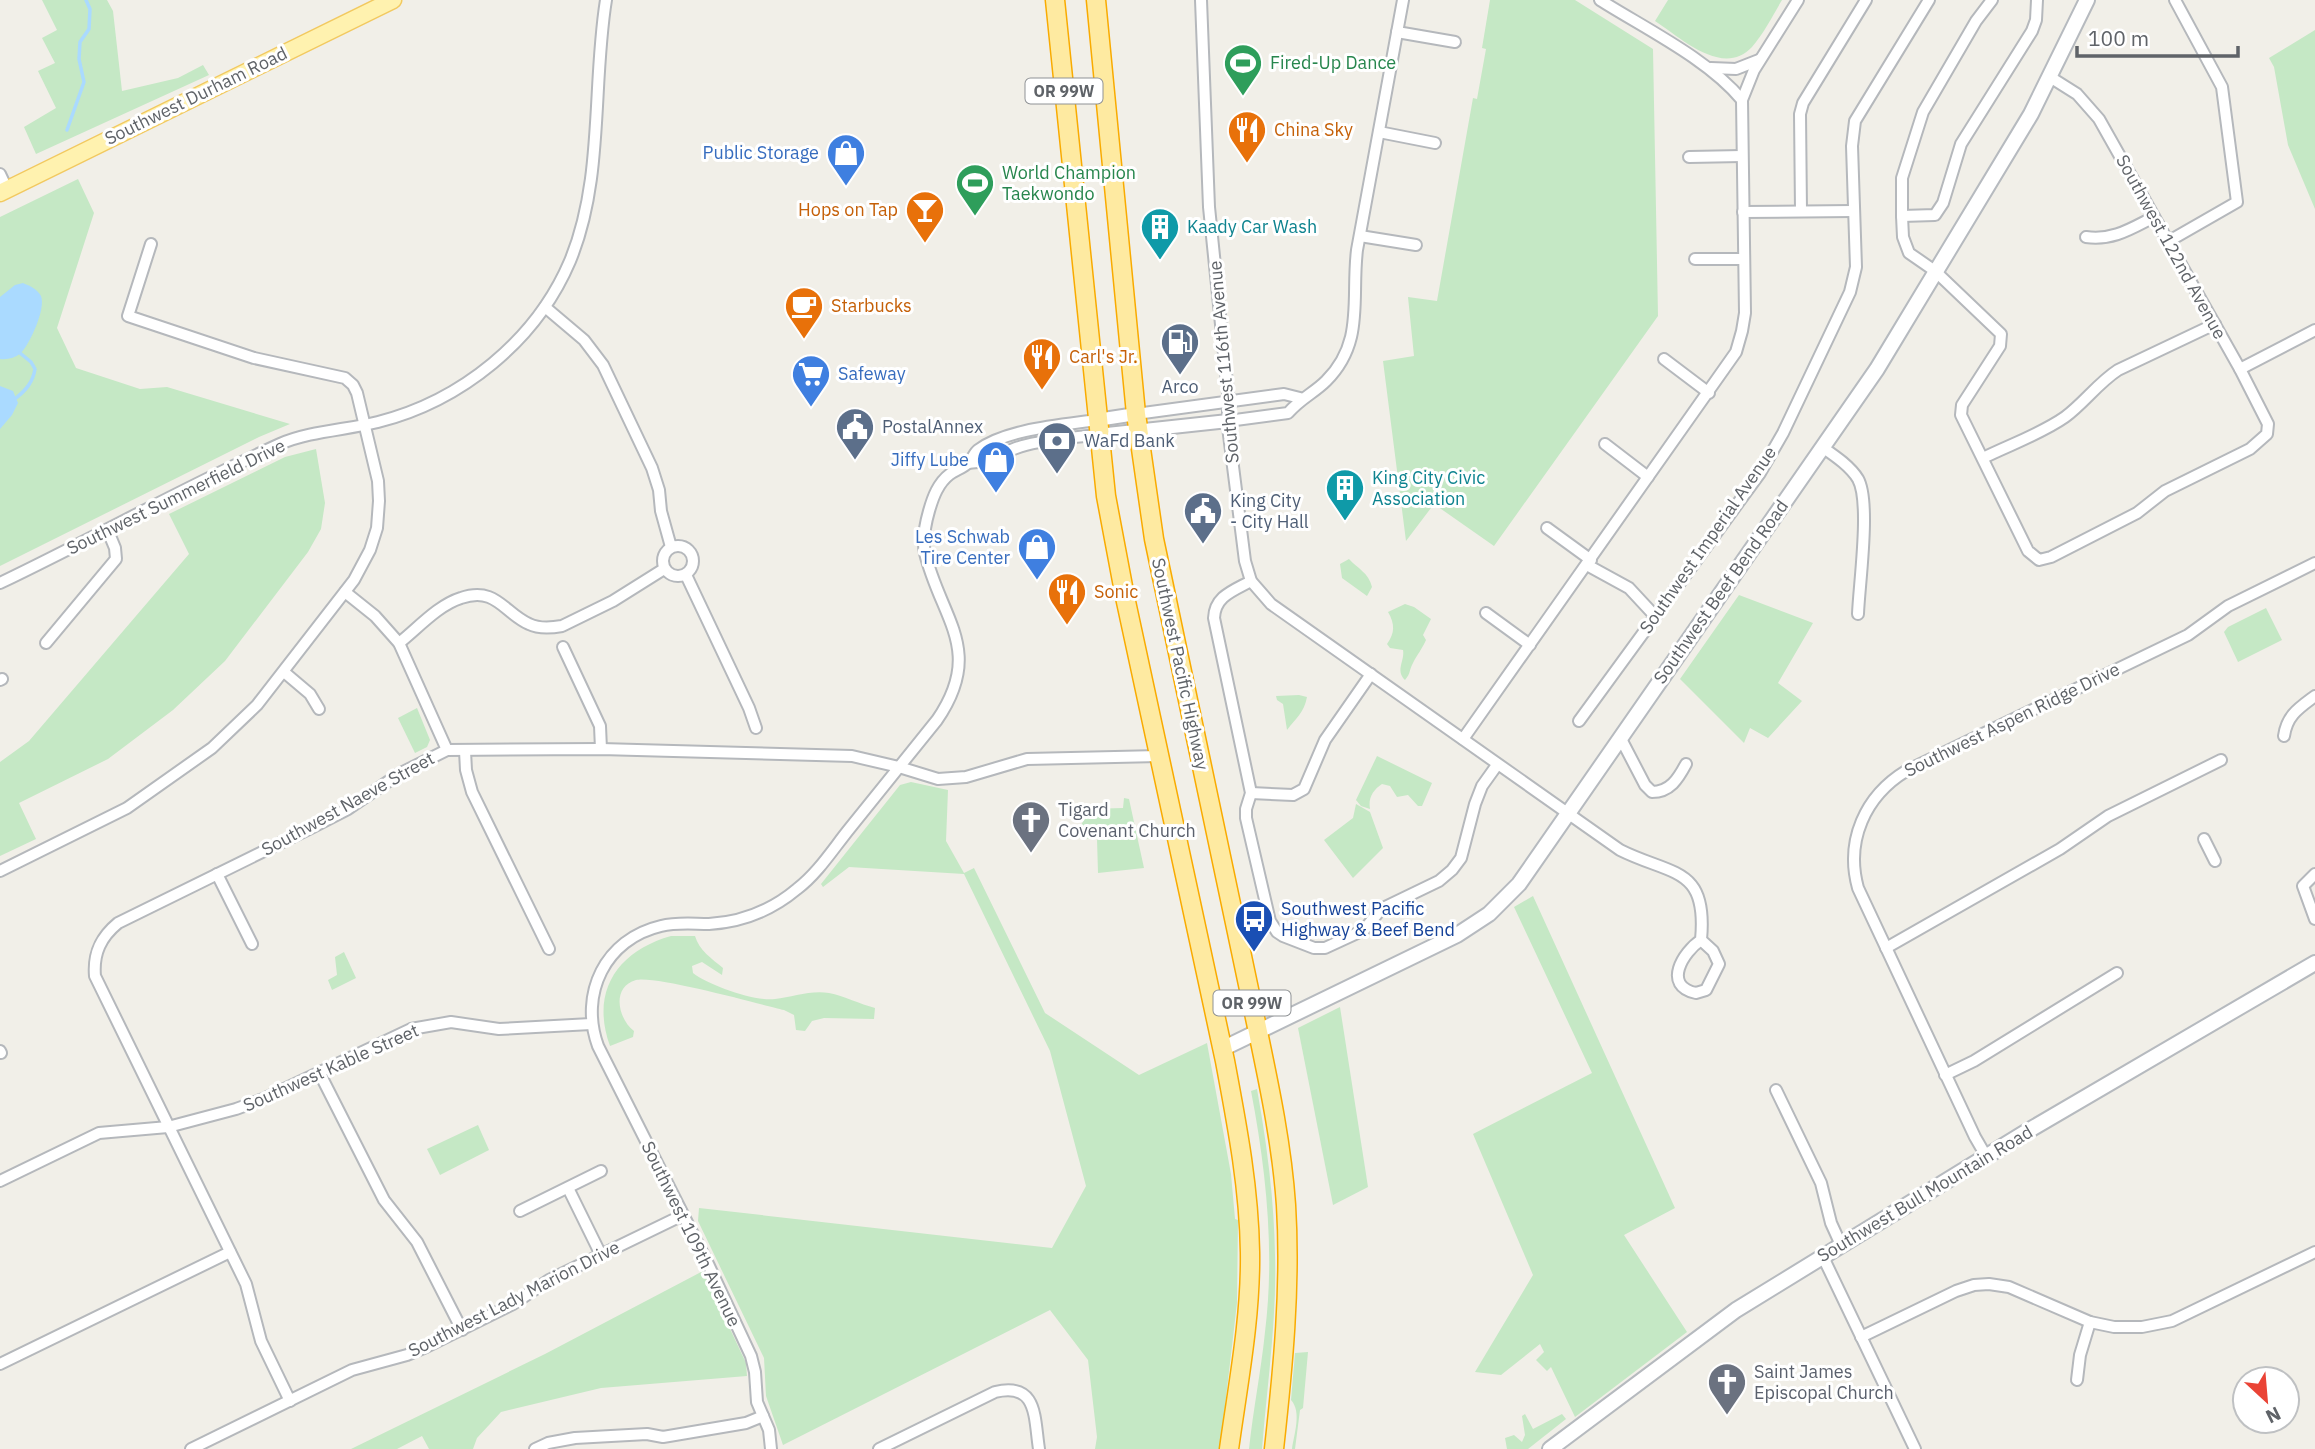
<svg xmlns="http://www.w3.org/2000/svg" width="2315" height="1449" font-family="'IBM Plex Sans',sans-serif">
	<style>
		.green { fill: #c5e8c5 }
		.water { fill: #aadaff }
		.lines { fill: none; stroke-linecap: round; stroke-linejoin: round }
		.stream { stroke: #aadaff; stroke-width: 3.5 }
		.minor-casing { stroke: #b5b8bc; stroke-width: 14 }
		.tertiary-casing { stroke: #b5b8bc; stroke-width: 16 }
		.secondary-casing { stroke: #b6babf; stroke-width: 18 }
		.primary-casing { stroke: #f2c960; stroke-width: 19 }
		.trunk-casing { stroke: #f9ab00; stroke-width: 21 }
		.minor { stroke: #fff; stroke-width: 10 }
		.tertiary { stroke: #fff; stroke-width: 12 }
		.secondary { stroke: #fff; stroke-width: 14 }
		.primary { stroke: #fff2af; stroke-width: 16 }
		.trunk { stroke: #feeaa1; stroke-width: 18 }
		.labels { text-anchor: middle; stroke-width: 6; stroke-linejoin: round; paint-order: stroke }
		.shield { fill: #fff; stroke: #8f9295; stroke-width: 2 }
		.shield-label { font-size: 16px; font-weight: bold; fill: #5f6368 }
		.leisure-label { font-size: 18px; fill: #27864d; stroke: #fff; text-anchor: start }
		.street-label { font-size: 18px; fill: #5f6368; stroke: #fff }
		.food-label { font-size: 18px; fill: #c56008; stroke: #fff; text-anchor: start }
		.shop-label { font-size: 18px; fill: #366cbe; stroke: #fff; text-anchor: end }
		.culture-label { font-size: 18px; fill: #0d838f; stroke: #fff; text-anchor: start }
		.service-label { font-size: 18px; fill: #4e5e75; stroke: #fff; text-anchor: start }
		.worship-label { font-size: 18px; fill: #5b616d; stroke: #fff; text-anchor: start }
		.transit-label { font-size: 18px; fill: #164399; stroke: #fff; text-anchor: start }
	</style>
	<rect width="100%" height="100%" fill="#f1efe8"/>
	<!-- green -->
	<g class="green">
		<polygon points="42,0 107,0 113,11 122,91 178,78 203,65 209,75 36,154 24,127 56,108 38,71 55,63 42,38 57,30"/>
		<polygon points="1490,0 1575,0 1653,49 1658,316 1494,546 1434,504 1406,541 1383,361 1414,356 1408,297 1437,301 1473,98 1477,99 1486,49 1482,48"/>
		<path d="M1668 0H1782C1773 15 1764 33 1752 47 1723 78 1681 38 1655 21Z"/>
		<polygon points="2315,30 2315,209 2288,145 2274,67 2269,58"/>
		<polygon points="78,179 94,213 57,328 76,368 140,389 167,387 290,424 259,437 0,566 0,217"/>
		<polygon points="316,449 325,503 321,529 308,552 225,661 173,710 108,759 19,803 36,839 0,856 0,762 29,741 189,554 169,514 285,457"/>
		<path d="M1349 559C1357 568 1369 573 1372 587L1367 596 1342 578 1340 564Z"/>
		<polygon points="1739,595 1813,623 1778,683 1802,701 1768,738 1750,728 1744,743 1680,679"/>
		<path d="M1405 604 1414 607 1431 619 1423 635 1426 640C1422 649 1417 655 1413 663 1409 670 1411 673 1405 680 1395 670 1405 661 1403 650L1390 648 1387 644C1395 633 1395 624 1388 612Z"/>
		<polygon points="2266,608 2282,640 2238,662 2224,632 2228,627"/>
		<path d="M1299 695 1307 697C1304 713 1296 718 1287 730L1283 704 1277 700 1276 696Z"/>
		<polygon points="417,708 430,740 427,747 415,753 398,718"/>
		<path d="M1377 756 1432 783 1422 806H1418L1408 795 1397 797 1390 786 1382 784C1373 790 1368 798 1370 809L1361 806 1356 800Z"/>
		<polygon points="911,782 948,790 946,841 964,873 974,868 1045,1013 1139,1075 1207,1043 1231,1174 1235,1219 1238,1220 1237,1303 1220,1449 1095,1449 1097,1437 1088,1360 1050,1310 783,1445 766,1396 764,1358 698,1221 699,1208 1052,1248 1086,1186 1050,1051 964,874 849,867 823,887 821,884 900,785"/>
		<path d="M1124 798 1129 799 1144 868 1098 873 1097 839 1077 838C1078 826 1086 821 1087 809L1123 808Z"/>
		<polygon points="1356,804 1370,812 1383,848 1353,878 1324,840 1353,818"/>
		<polygon points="1533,896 1675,1208 1624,1235 1687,1332 1575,1417 1551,1367 1547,1371 1536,1360 1544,1352 1540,1344 1501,1375 1475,1372 1533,1275 1473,1134 1592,1073 1514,907"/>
		<path d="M671 936H695C699 950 712 959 723 968L722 975 702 962 692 966 693 973C708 985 756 1002 775 999 792 997 811 990 829 993 844 996 860 1004 875 1008L874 1019 824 1018 812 1021 805 1031 796 1030 794 1015 784 1010C759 1004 655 975 636 980 611 987 618 1019 634 1031L633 1037 610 1046C590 991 618 951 671 936Z"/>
		<polygon points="344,952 356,978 332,990 328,980 337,975 335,957"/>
		<polygon points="1340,1007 1368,1187 1333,1205 1298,1028"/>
		<path d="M1257 1089C1267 1144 1274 1199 1275 1255 1277 1320 1267 1385 1262 1449H1249C1253 1410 1261 1371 1265 1332 1275 1252 1266 1169 1251 1091Z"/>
		<polygon points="478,1125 489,1150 440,1175 427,1149"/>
		<polygon points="703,1271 746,1363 747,1376 601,1388 501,1412 477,1438 473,1449 429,1449 422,1436 397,1449 351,1449 545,1354"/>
		<path d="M1308 1352 1303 1408 1300 1410 1295 1449H1292C1294 1434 1302 1412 1291 1400L1295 1353Z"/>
		<polygon points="1525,1414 1533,1429 1562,1414 1566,1419 1528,1449 1507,1449 1505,1438 1514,1435 1522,1442 1525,1435 1522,1416"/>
	</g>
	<!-- water -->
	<g class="water">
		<path d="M23 283C30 286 37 289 41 296 46 309 30 343 21 353 15 358 7 360 0 359V297L15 285Z"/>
		<polygon points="0,386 13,391 18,403 12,415 0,429"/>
	</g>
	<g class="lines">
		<!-- stream -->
		<g class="stream">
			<polyline points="67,130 84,82 79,59 80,42 89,29 90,9 86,0"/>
			<path d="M16 398C26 390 33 382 35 369L31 362 20 353"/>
		</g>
		<!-- minor casing -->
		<g class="minor-casing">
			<g id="minor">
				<path d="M1201 0 1209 207 1228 393V427L1245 561 1251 581 1271 604 1620 850C1672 876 1708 866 1701 940 1683 952 1662 986 1696 993L1706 990 1719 964 1713 951 1701 940"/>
				<path d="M1600 0C1646 29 1708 59 1742 100"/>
				<polyline points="1992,0 1976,21 1923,112 1902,178 1902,216 1903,237 1909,253 1935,271 2001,334 2000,346 1962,405 1961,415 2028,551 2039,560 2051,557 2137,513 2165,491 2250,449 2267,434 2268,424 2240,369 2099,119 2077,94 2050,77"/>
				<polyline points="1397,32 1455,42"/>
				<polyline points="1711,68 1736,69 1759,60"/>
				<polyline points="1379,132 1435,143"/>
				<polyline points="1689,157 1742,156"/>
				<polyline points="0,174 7,189"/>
				<polyline points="1801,211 1800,114 1803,103 1866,0"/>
				<polyline points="1743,212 1853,211"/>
				<polyline points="1902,216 1935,215 1943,203 1961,144 2032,31 2036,20 2037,0"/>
				<polyline points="1360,236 1416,245"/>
				<path d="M2086 237C2113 241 2132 228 2154 217"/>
				<polyline points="2169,241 2237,202 2222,87 2175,0"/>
				<polyline points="1695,259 1744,259"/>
				<polyline points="545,307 584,340 603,365 652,468 659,490 661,511 671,547"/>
				<polyline points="1664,359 1709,393"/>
				<polyline points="2240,369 2315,330"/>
				<polyline points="1136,414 1284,394 1300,398"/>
				<path d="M1228 421 1288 413C1301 398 1314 393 1326 381 1365 342 1351 299 1357 250L1403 0"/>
				<polyline points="1605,444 1648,477"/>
				<path d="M1822 447C1835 456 1850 466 1858 479 1871 502 1859 585 1858 614"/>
				<path d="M1983 458C2009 445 2041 434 2065 417 2084 403 2098 383 2118 370L2215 324"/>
				<path d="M968 463C989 463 1005 450 1026 445 1049 439 1074 437 1098 435"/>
				<polyline points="1547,528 1591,560"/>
				<circle cx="678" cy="561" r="15"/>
				<polyline points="1587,565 1629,588 1655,616"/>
				<polyline points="686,575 749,708 756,728"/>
				<path d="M1251 581C1233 591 1215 596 1214 618L1251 793 1246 809V818L1270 921 1277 932 1283 936 1314 948H1325L1364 930 1381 909 1439 881 1452 870 1461 858 1475 804 1482 786 1497 765"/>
				<path d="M0 583C94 538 185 487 280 444 310 431 346 430 378 422 461 401 536 341 570 261 604 179 592 86 606 0"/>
				<polyline points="345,592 375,616 399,643 447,750"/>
				<polyline points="1486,613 1530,645"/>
				<polyline points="46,643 116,559 115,548 108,531"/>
				<path d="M399 643C417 629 438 605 461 598 496 586 504 613 529 624 539 629 551 628 562 626L613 601 664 569"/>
				<polyline points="563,647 600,726 601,749"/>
				<polyline points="284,672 310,694 319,709"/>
				<polyline points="0,680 2,679"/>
				<polyline points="1579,721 1760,473 1783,433 1850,292 1856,267 1852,146 1855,121 1929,0"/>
				<path d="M2284 736C2287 715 2299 708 2315 696"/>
				<path d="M1620 737 1645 785 1652 792C1670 792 1678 779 1686 764"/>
				<polyline points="1463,739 1736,352 1742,331 1745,313 1742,100 1754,70 1798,0"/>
				<polyline points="465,751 466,770 472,792 549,949"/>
				<polyline points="1251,793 1293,795 1304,789 1325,740 1371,674"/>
				<polyline points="2204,839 2215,861"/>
				<polyline points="0,871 127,808 212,748 257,705 354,580 370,550 377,528 379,501 378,481 357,393 353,385 345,378 254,358 128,316 151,244"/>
				<polyline points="217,874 252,944"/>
				<polyline points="2315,874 2303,886 2315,919"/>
				<polyline points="1886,948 2060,849 2108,816 2221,760"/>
				<polyline points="0,1051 1,1053"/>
				<polyline points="319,1072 384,1200 417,1242 462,1330"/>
				<polyline points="1945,1075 1974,1061 2117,973"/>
				<polyline points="1776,1090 1821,1183 1831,1223 1841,1245"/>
				<path d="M1986 1156 1975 1137 1858 888C1845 841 1865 796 1906 771L2188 635 2228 606 2315 563"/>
				<polyline points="0,1181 99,1133 168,1127 236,1109 263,1099 411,1029 451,1022 499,1029 591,1024"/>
				<polyline points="568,1188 601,1255"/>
				<polyline points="520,1211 601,1171"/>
				<polyline points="1823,1257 1915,1449"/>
				<polyline points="1861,1337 1956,1291 1974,1285 1989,1284 2009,1287 2090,1322 2114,1327 2142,1327 2172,1321 2315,1252"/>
				<polyline points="0,1364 230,1252"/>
				<polyline points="2077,1380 2080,1355 2090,1322"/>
				<path d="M290 1401 261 1341 246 1284 95 976C93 953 101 937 118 923L313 827 348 809 399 774 447 750 601 749 852 756 899 767 938 779 966 777 1027 759 1159 756"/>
				<polyline points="191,1449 352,1370 407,1355 426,1347 513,1304 549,1280 683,1215"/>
				<polyline points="535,1449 548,1443 575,1438 647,1434 663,1437 746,1423 763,1416"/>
				<path d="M771 1449 769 1430 757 1402 755 1372 751 1356 709 1266 598 1046C579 994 605 939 661 926 677 922 693 924 709 924 742 922 772 910 797 889 818 873 833 849 850 828 879 792 908 756 937 720 985 650 941 619 925 553 922 539 925 525 929 511 933 497 938 483 950 474 955 470 963 468 968 463 972 460 974 453 978 450 1006 429 1062 425 1097 420"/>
				<path d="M879 1449 995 1392C1038 1382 1034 1417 1039 1449"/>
			</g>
		</g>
		<!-- tertiary casing -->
		<g class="tertiary-casing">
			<g id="tertiary">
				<polyline points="1097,420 1136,414"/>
				<polyline points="1098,435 1228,421"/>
			</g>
		</g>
		<!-- secondary casing -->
		<g class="secondary-casing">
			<g id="secondary">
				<polyline points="1222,1049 1457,935 1489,914 1519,884 1877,369 2031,114 2087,0"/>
				<polyline points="1550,1449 1736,1310 2026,1132 2315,963"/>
			</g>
		</g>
		<!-- primary casing -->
		<g class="primary-casing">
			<polyline id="primary" points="0,193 393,0"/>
		</g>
		<!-- trunk casing -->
		<g class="trunk-casing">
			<g id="trunk">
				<path d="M1055 0 1106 496 1125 597 1225 1061C1237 1125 1249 1187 1250 1252 1251 1318 1238 1384 1229 1449"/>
				<path d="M1096 0 1136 414 1154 539 1258 1032C1270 1089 1282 1147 1286 1205 1291 1286 1283 1368 1274 1449"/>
			</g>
		</g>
		<!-- minor -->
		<use href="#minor" class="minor"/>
		<!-- tertiary -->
		<use href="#tertiary" class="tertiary"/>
		<!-- secondary -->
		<use href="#secondary" class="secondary"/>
		<!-- primary -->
		<use href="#primary" class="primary"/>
		<!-- trunk -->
		<use href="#trunk" class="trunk"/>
	</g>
	<!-- icons -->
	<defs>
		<g id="stadium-pin" transform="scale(2.0125)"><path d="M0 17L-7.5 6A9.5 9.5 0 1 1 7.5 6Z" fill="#2e9e5b" stroke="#fff"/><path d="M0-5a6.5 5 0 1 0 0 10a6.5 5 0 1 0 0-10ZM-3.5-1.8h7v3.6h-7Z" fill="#fff"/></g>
		<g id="restaurant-pin" transform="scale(2.0125)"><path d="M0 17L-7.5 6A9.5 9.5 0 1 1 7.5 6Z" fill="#e8710a" stroke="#fff"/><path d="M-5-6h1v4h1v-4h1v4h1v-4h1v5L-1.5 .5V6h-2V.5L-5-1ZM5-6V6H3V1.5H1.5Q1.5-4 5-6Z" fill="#fff"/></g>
		<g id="shop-pin" transform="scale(2.0125)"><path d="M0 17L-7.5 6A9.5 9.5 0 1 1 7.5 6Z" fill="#3f7fe0" stroke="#fff"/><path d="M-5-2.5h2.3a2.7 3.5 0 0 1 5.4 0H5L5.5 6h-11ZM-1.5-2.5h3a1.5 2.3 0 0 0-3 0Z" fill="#fff"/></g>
		<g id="bar-pin" transform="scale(2.0125)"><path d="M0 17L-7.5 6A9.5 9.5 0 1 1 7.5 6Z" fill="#e8710a" stroke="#fff"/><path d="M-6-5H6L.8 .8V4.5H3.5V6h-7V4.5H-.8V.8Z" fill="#fff"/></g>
		<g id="building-pin" transform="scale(2.0125)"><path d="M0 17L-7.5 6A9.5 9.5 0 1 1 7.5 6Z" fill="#0f9aa8" stroke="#fff"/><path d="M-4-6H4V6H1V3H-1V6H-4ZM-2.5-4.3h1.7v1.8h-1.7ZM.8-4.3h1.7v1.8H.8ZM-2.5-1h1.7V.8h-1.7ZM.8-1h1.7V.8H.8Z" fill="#fff"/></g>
		<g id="cafe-pin" transform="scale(2.0125)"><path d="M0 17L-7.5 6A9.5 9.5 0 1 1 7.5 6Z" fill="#e8710a" stroke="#fff"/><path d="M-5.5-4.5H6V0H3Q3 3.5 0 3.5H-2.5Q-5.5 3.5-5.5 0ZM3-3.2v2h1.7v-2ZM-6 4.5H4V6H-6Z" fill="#fff"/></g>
		<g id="fuel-pin" transform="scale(2.0125)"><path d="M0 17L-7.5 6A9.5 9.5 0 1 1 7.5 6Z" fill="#5c6f8a" stroke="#fff"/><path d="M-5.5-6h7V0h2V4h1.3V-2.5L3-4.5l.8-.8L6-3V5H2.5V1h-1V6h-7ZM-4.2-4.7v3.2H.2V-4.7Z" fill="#fff"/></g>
		<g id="supermarket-pin" transform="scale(2.0125)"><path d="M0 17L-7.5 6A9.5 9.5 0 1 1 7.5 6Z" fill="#3f7fe0" stroke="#fff"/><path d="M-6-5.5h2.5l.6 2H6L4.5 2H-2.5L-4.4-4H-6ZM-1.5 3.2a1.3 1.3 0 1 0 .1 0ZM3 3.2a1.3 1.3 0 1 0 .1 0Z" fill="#fff"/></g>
		<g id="civic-pin" transform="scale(2.0125)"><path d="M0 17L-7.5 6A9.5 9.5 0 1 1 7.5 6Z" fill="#5c6f8a" stroke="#fff"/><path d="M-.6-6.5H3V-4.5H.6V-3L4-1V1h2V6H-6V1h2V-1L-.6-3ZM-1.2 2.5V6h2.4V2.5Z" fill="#fff"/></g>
		<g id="bank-pin" transform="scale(2.0125)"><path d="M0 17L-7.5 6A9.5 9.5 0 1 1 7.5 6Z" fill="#5c6f8a" stroke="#fff"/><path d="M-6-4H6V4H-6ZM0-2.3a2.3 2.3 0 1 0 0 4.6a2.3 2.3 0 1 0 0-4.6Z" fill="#fff"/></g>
		<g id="church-pin" transform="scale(2.0125)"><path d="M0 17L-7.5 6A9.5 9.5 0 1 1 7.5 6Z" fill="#6b7280" stroke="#fff"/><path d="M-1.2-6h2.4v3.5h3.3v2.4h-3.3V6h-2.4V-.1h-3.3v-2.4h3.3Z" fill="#fff"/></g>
		<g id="bus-pin" transform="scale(2.0125)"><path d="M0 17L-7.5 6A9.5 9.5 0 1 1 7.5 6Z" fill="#1a4fb4" stroke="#fff"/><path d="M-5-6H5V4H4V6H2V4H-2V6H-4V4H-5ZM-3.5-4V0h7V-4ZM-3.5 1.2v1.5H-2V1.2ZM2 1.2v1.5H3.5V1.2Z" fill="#fff"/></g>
	</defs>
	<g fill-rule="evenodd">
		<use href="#stadium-pin" x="1243" y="63"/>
		<use href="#restaurant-pin" x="1247" y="130"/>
		<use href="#shop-pin" x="846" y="153"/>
		<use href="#stadium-pin" x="975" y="183"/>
		<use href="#bar-pin" x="925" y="210"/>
		<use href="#building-pin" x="1160" y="227"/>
		<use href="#cafe-pin" x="804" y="306"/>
		<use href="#fuel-pin" x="1180" y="342"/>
		<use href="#restaurant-pin" x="1042" y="357"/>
		<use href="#supermarket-pin" x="811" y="374"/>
		<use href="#civic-pin" x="855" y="427"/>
		<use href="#bank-pin" x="1057" y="441"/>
		<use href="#shop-pin" x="996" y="460"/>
		<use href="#building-pin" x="1345" y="488"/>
		<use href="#civic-pin" x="1203" y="511"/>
		<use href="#shop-pin" x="1037" y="547"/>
		<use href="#restaurant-pin" x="1067" y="592"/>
		<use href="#church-pin" x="1031" y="820"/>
		<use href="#bus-pin" x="1254" y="919"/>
		<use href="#church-pin" x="1727" y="1382"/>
	</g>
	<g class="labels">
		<!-- shield labels -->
		<g class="shield">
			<rect x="1025.5" y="78.5" width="77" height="25" rx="5"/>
			<rect x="1213.5" y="990.5" width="77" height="25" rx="5"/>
		</g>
		<g class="shield-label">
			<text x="1064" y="97">OR 99W</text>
			<text x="1252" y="1009">OR 99W</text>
		</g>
		<!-- leisure labels -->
		<g class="leisure-label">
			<text x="1270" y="69">Fired-Up Dance</text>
			<text x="1002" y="179">World Champion<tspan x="1002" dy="21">Taekwondo</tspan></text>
		</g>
		<!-- street labels -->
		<g class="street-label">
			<text transform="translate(196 96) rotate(-26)" y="6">Southwest Durham Road</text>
			<text transform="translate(2171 247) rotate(61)" y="6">Southwest 122nd Avenue</text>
			<text transform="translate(1224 362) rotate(-95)" y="6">Southwest 116th Avenue</text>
			<text transform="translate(176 497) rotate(-26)" y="6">Southwest Summerfield Drive</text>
			<text transform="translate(1708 540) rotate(-55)" y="6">Southwest Imperial Avenue</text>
			<text transform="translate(1721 592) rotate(-55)" y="6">Southwest Beef Bend Road</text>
			<text transform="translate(1180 664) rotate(78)" y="6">Southwest Pacific Highway</text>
			<text transform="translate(2012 720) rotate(-26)" y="6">Southwest Aspen Ridge Drive</text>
			<text transform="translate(348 804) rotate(-29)" y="6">Southwest Naeve Street</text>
			<text transform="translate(331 1068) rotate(-24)" y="6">Southwest Kable Street</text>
			<text transform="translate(1925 1194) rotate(-31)" y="6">Southwest Bull Mountain Road</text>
			<text transform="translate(691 1234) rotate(64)" y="6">Southwest 109th Avenue</text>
			<text transform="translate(514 1299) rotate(-27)" y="6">Southwest Lady Marion Drive</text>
		</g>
		<!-- food labels -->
		<g class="food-label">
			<text x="1274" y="136">China Sky</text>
			<text x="898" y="216" text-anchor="end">Hops on Tap</text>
			<text x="831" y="312">Starbucks</text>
			<text x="1069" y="363">Carl's Jr.</text>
			<text x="1094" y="598">Sonic</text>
		</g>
		<!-- shop labels -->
		<g class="shop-label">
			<text x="819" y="159">Public Storage</text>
			<text x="838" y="380" text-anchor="start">Safeway</text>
			<text x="969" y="466">Jiffy Lube</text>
			<text x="1010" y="543">Les Schwab<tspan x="1010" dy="21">Tire Center</tspan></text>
		</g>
		<!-- culture labels -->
		<g class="culture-label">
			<text x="1187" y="233">Kaady Car Wash</text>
			<text x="1372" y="484">King City Civic<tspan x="1372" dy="21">Association</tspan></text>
		</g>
		<!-- service labels -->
		<g class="service-label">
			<text x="1180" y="393" text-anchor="middle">Arco</text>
			<text x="882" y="433">PostalAnnex</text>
			<text x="1084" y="447">WaFd Bank</text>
			<text x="1230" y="507">King City<tspan x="1230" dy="21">- City Hall</tspan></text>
		</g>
		<!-- worship labels -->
		<g class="worship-label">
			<text x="1058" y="816">Tigard<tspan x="1058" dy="21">Covenant Church</tspan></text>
			<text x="1754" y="1378">Saint James<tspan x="1754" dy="21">Episcopal Church</tspan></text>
		</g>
		<!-- transit labels -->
		<g class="transit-label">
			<text x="1281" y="915">Southwest Pacific<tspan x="1281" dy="21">Highway &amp; Beef Bend</tspan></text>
		</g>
	</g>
	<!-- north arrow -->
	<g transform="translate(2266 1400) rotate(154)"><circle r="33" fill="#ffffff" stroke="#bfc1c3" stroke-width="2"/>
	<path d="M0-5L12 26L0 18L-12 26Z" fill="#ea4335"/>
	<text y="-10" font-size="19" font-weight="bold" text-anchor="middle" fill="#5f6368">N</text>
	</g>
	<!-- scale -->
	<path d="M2077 46v10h161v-10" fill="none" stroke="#5f6368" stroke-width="3.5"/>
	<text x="2088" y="46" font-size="21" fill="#5f6368" stroke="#ffffff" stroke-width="5" paint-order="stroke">100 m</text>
</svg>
